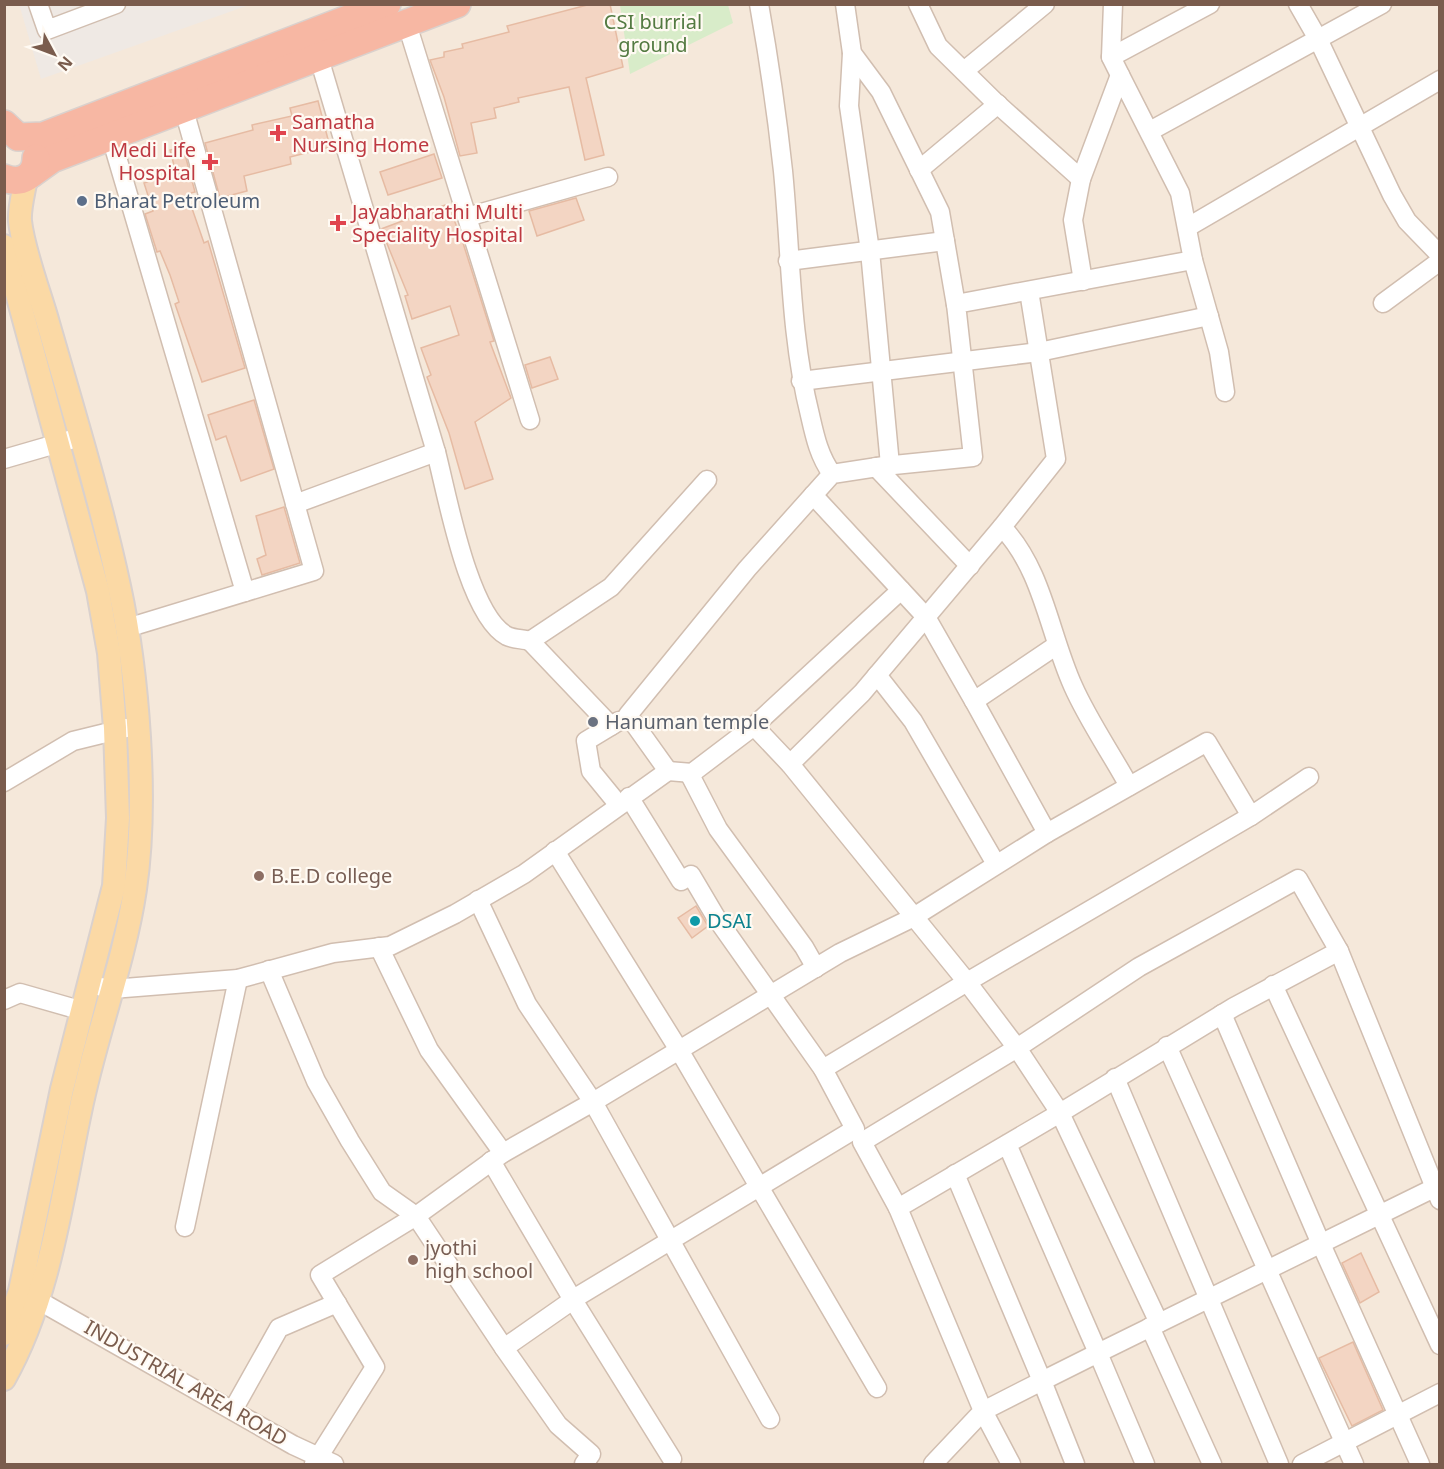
<svg xmlns="http://www.w3.org/2000/svg" width="1444" height="1469" font-family="'Noto Sans',sans-serif">
	<style>
		.residential { fill: #f5e8da }
		.industrial { fill: #efe9e4 }
		.green { fill: #d8ecc9 }
		.building { fill: #f3d5c3; stroke: #e6bba3; stroke-width: 1.5 }
		.lines { fill: none; stroke-linecap: round; stroke-linejoin: round }
		.minor-casing { stroke: #d1beb0; stroke-width: 21 }
		.major-casing { stroke: #dad1cd; stroke-width: 26 }
		.highway-casing { stroke: #dad1cd; stroke-width: 30 }
		.minor { stroke: #fff; stroke-width: 18 }
		.major { stroke: #fbd9a5; stroke-width: 22 }
		.highway { stroke: #f7b7a3; stroke-width: 27 }
		.health-dot { fill: #e0444e; stroke: #fffaf3; stroke-width: 2 }
		.service-dot { fill: #5c6f8a; stroke: #fffaf3; stroke-width: 2 }
		.worship-dot { fill: #6b7280; stroke: #fffaf3; stroke-width: 2 }
		.education-dot { fill: #8d6e63; stroke: #fffaf3; stroke-width: 2 }
		.culture-dot { fill: #0f9aa8; stroke: #fffaf3; stroke-width: 2 }
		.labels { text-anchor: middle; stroke-width: 4.5; stroke-linejoin: round; paint-order: stroke }
		.park-label { font-size: 20px; fill: #537a41; stroke: #fffaf3 }
		.health-label { font-size: 20px; fill: #be3a42; stroke: #fffaf3; text-anchor: start }
		.service-label { font-size: 20px; fill: #4e5e75; stroke: #fffaf3; text-anchor: start }
		.worship-label { font-size: 20px; fill: #5b616d; stroke: #fffaf3; text-anchor: start }
		.education-label { font-size: 20px; fill: #785e54; stroke: #fffaf3; text-anchor: start }
		.culture-label { font-size: 20px; fill: #0d838f; stroke: #fffaf3; text-anchor: start }
		.street-label { font-size: 20px; fill: #7a5c4d; stroke: #fffaf3 }
	</style>
	<rect width="100%" height="100%" fill="#fdf6ec"/>
	<!-- residential -->
	<rect class="residential" x="5" y="5" width="1434" height="1459"/>
	<!-- industrial -->
	<polygon class="industrial" points="19,4 249,5 41,79"/>
	<!-- green -->
	<polygon class="green" points="620,5 728,5 733,23 630,74"/>
	<!-- building -->
	<g class="building">
		<polygon points="591,4 610,4 623,67 586,78 604,155 585,160 569,87 518,98 519,102 494,108 496,118 471,123 477,153 460,156 444,97 430,60 444,57 444,52 463,48 462,44 509,32 507,26"/>
		<polygon points="318,101 330,147 290,157 291,164 244,176 247,191 220,198 205,143 253,130 252,125 292,116 290,108"/>
		<polygon points="183,147 195,192 187,194 204,243 208,241 245,368 202,382 175,304 179,302 170,275 160,251 157,252 145,214 153,211 144,183 176,173 170,150"/>
		<polygon points="434,154 442,178 388,195 380,172"/>
		<polygon points="576,198 584,220 537,236 529,211"/>
		<polygon points="448,204 463,243 494,341 490,342 511,398 475,422 493,479 465,489 449,433 427,377 431,375 421,348 459,335 450,306 412,319 405,296 408,295 381,229"/>
		<polygon points="550,357 558,379 532,388 525,365"/>
		<polygon points="254,400 274,469 241,481 226,436 216,440 208,415"/>
		<polygon points="284,507 300,563 262,575 257,559 266,555 256,516"/>
		<polygon points="696,906 708,926 692,938 678,918"/>
		<polygon points="1361,1253 1379,1292 1360,1303 1342,1263"/>
		<polygon points="1353,1342 1383,1410 1352,1426 1319,1358"/>
	</g>
	<g class="lines">
		<!-- minor casing -->
		<g class="minor-casing">
			<g id="minor">
				<polyline points="38,4 47,30 116,4"/>
				<path d="M759 4C769 60 777 115 783 171 791 253 790 335 810 415 815 437 819 456 832 474"/>
				<polyline points="845,4 852,53 881,92 940,212 956,305"/>
				<polyline points="1298,4 1318,39 1392,195 1407,221 1440,255"/>
				<polyline points="407,24 530,420"/>
				<polyline points="852,53 849,106 870,251 890,465"/>
				<polyline points="1111,57 1113,4"/>
				<polyline points="964,71 1045,4"/>
				<polyline points="1120,75 1111,57 1210,4"/>
				<polyline points="1150,131 1382,4"/>
				<polyline points="111,137 245,592"/>
				<polyline points="919,170 998,104"/>
				<polyline points="1081,179 1073,220 1083,281"/>
				<polyline points="467,217 608,177"/>
				<polyline points="1188,227 1440,80"/>
				<polyline points="1193,260 1219,352 1225,392"/>
				<polyline points="788,261 945,241"/>
				<path d="M1029 291 1056 459 1002 527C1043 570 1049 633 1073 686 1088 720 1111 753 1129 786"/>
				<polyline points="1383,303 1440,261"/>
				<polyline points="801,381 1039,352 1209,316"/>
				<path d="M436 452C447 494 468 615 507 636 513 639 523 639 530 641"/>
				<polyline points="4,459 80,437"/>
				<polyline points="876,467 970,566"/>
				<polyline points="813,495 901,590"/>
				<polyline points="295,504 436,452 319,58"/>
				<polyline points="127,628 314,571 184,110"/>
				<polyline points="877,675 913,721 996,864"/>
				<polyline points="611,726 530,641 611,587 707,480"/>
				<polyline points="754,726 901,590 926,617 974,701 1057,645"/>
				<polyline points="790,764 862,693 1002,527"/>
				<polyline points="668,771 692,773 754,726 790,764 967,982 823,1069"/>
				<polyline points="689,773 718,829 804,947 816,968"/>
				<polyline points="4,782 73,741 126,728"/>
				<polyline points="618,804 591,771 586,741 619,721"/>
				<polyline points="1047,833 1207,742 1251,816"/>
				<polyline points="555,851 679,1050 877,1388"/>
				<polyline points="379,947 429,1050 503,1153"/>
				<polyline points="1339,951 1440,1200"/>
				<polyline points="269,970 316,1081 350,1141 382,1192 416,1216 504,1348"/>
				<polyline points="1273,985 1440,1345"/>
				<polyline points="101,987 112,989 238,979 333,953 390,946 455,914 524,874 668,771 628,715 747,569 832,474 884,466 973,457 956,304 1193,260 1180,193 1120,75 1081,179 994,101 938,46 918,4"/>
				<polyline points="4,1000 20,993 83,1011"/>
				<polyline points="1222,1014 1321,1244 1420,1464"/>
				<polyline points="1167,1046 1354,1464"/>
				<polyline points="1115,1078 1279,1464"/>
				<polyline points="491,1161 573,1300 672,1459"/>
				<polyline points="955,1174 1042,1381 1098,1353 1145,1464"/>
				<polyline points="898,1208 862,1142 1017,1048 1139,967 1298,879 1339,951 1234,1007 1060,1113 1017,1048 967,982 1251,816 1309,777"/>
				<polyline points="185,1227 238,979"/>
				<polyline points="27,1294 293,1445 334,1464"/>
				<polyline points="1159,1323 1434,1188"/>
				<polyline points="1150,1327 1212,1464"/>
				<polyline points="233,1410 279,1328 337,1303"/>
				<polyline points="770,1419 593,1102 840,953 912,918 1047,833 974,701"/>
				<polyline points="314,1464 375,1367 320,1275 416,1216 503,1153 593,1102 527,1004 478,900"/>
				<polyline points="584,1464 591,1454 558,1425 504,1348 580,1295 855,1129 823,1069 717,919 691,875 681,881 629,797"/>
				<polyline points="933,1464 983,1411 898,1208 1060,1113 1159,1323 1098,1353 1007,1144"/>
				<polyline points="1011,1464 983,1411 1042,1381 1075,1464"/>
				<polyline points="1302,1464 1440,1393"/>
			</g>
		</g>
		<!-- major casing -->
		<g class="major-casing">
			<g id="major">
				<polyline points="4,246 98,591 109,653 115,728 118,818 114,886 62,1089 20,1291 4,1334"/>
				<path d="M4 1379C50 1297 61 1202 80 1112 95 1037 124 964 135 889 148 800 138 674 119 586 100 498 73 410 48 323 40 294 23 250 20 221 19 208 24 191 26 178"/>
			</g>
		</g>
		<!-- highway casing -->
		<g class="highway-casing">
			<g id="highway">
				<polyline points="4,124 18,137 43,136 387,4"/>
				<polyline points="31,174 52,159 457,4"/>
				<path d="M4 178C21 185 36 176 36 158"/>
			</g>
		</g>
		<!-- minor -->
		<use href="#minor" class="minor"/>
		<!-- major -->
		<use href="#major" class="major"/>
		<!-- highway -->
		<use href="#highway" class="highway"/>
	</g>
	<!-- markers -->
	<g class="health-dot">
		<path d="M275 124h6v6h6v6h-6v6h-6v-6h-6v-6h6z"/>
		<path d="M207 153h6v6h6v6h-6v6h-6v-6h-6v-6h6z"/>
		<path d="M335 214h6v6h6v6h-6v6h-6v-6h-6v-6h6z"/>
	</g>
	<circle class="service-dot" cx="82" cy="201" r="6"/>
	<circle class="worship-dot" cx="593" cy="722" r="6"/>
	<g class="education-dot">
		<circle cx="259" cy="876" r="6"/>
		<circle cx="413" cy="1260" r="6"/>
	</g>
	<circle class="culture-dot" cx="695" cy="921" r="6"/>
	<g class="labels">
		<!-- park labels -->
		<g class="park-label">
			<text x="653" y="29">CSI burrial<tspan x="653" dy="23">ground</tspan></text>
		</g>
		<!-- health labels -->
		<g class="health-label">
			<text x="292" y="129">Samatha<tspan x="292" dy="23">Nursing Home</tspan></text>
			<text x="196" y="157" text-anchor="end">Medi Life<tspan x="196" dy="23">Hospital</tspan></text>
			<text x="352" y="219">Jayabharathi Multi<tspan x="352" dy="23">Speciality Hospital</tspan></text>
		</g>
		<!-- service labels -->
		<g class="service-label">
			<text x="94" y="208">Bharat Petroleum</text>
		</g>
		<!-- worship labels -->
		<g class="worship-label">
			<text x="605" y="729">Hanuman temple</text>
		</g>
		<!-- education labels -->
		<g class="education-label">
			<text x="271" y="883">B.E.D college</text>
			<text x="425" y="1255">jyothi<tspan x="425" dy="23">high school</tspan></text>
		</g>
		<!-- culture labels -->
		<g class="culture-label">
			<text x="707" y="928">DSAI</text>
		</g>
		<!-- street labels -->
		<g class="street-label">
			<text transform="translate(186 1383) rotate(30)" y="7">INDUSTRIAL AREA ROAD</text>
		</g>
	</g>
	<!-- border -->
	<rect width="1444" height="1469" fill="none" stroke="#7a5c4d" stroke-width="12"/>
	<!-- north arrow -->
	<g transform="translate(54 54) rotate(131)" stroke="#fffaf3" stroke-width="4.5" paint-order="stroke">
	<path d="M0-4.5L10 22L0 15L-10 22Z" fill="#7a5c4d"/>
	<text y="-9" font-size="16" font-weight="bold" text-anchor="middle" fill="#7a5c4d">N</text>
	</g>
</svg>
